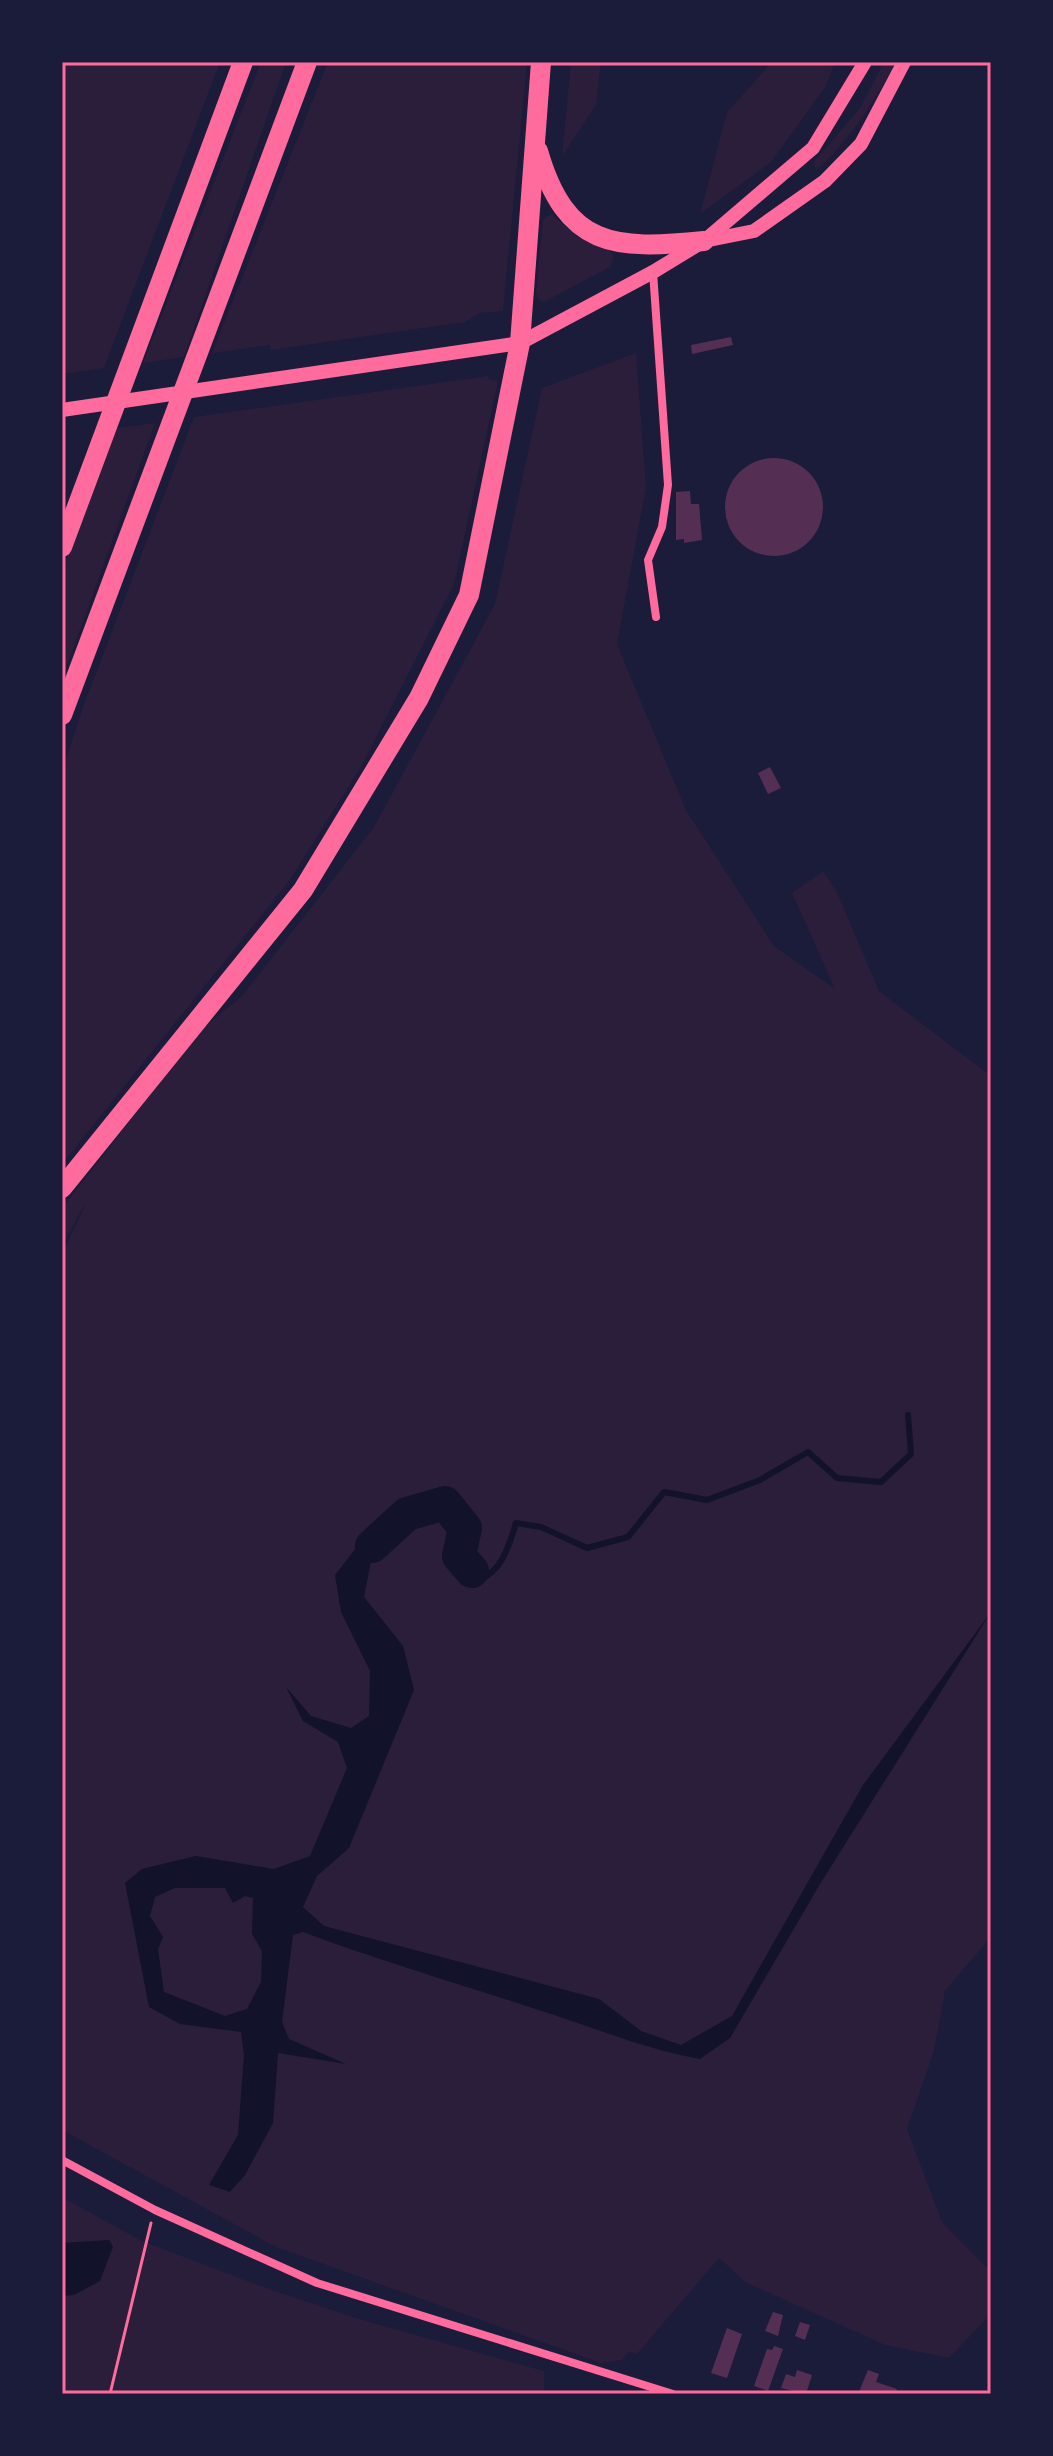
<svg xmlns="http://www.w3.org/2000/svg" width="1053" height="2456" font-family="Spectral,serif">
	<style>
		.green { fill: #2a1e3b }
		.water { fill: #12122b; fill-rule: evenodd }
		.lines { fill: none; stroke-linecap: round; stroke-linejoin: round }
		.stream { stroke: #12122b; stroke-width: 6 }
		.river { stroke: #12122b; stroke-width: 34 }
		.building { fill: #542f53 }
		.path { stroke: #ff6b9d; stroke-width: 3 }
		.minor { stroke: #ff6b9d; stroke-width: 8 }
		.tertiary { stroke: #ff6b9d; stroke-width: 14 }
		.motorway { stroke: #ff6b9d; stroke-width: 20 }
		.neatline { fill: none; stroke: #ff6b9d; stroke-width: 3 }
	</style>
	<rect width="100%" height="100%" fill="#1b1b3a"/>
	<!-- green -->
	<g class="green">
		<polygon points="62,62 220,62 104,368 62,374"/>
		<polygon points="261,62 286,62 184,357 143,363"/>
		<polygon points="328,62 527,62 503,311 480,313 465,322 271,350 270,345 212,353"/>
		<polygon points="571,62 601,62 596,105 562,156"/>
		<polygon points="772,62 835,62 826,86 771,162 700,214 727,112"/>
		<path d="M884 62H895C876 102 851 135 821 167L815 168 814 162 860 108Z"/>
		<polygon points="551,214 572,232 609,250 614,257 610,267 544,302 538,299 536,291 543,219"/>
		<polygon points="636,353 646,488 617,644 686,810 774,946 835,989 792,893 823,871 837,892 879,991 991,1076 991,1937 945,1991 934,2051 907,2129 942,2222 991,2272 991,2314 949,2358 885,2345 745,2282 719,2258 637,2354 629,2352 622,2360 601,2363 276,2247 62,2130 62,1254 88,1199 62,1246 62,1208 202,1029 242,996 374,827 495,604 542,388"/>
		<polygon points="488,376 490,380 498,381 454,584 361,767 289,881 62,1164 62,772 83,707 194,417"/>
		<polygon points="155,423 62,679 62,571 117,428"/>
		<polygon points="62,2197 142,2241 263,2287 359,2319 544,2371 544,2394 62,2394"/>
	</g>
	<!-- water -->
	<g class="water">
		<path d="M407 1514 371 1561 364 1597 403 1646 414 1690 349 1848 317 1876 303 1907 324 1926 599 1999 641 2031 681 2045 732 2016 863 1785 991 1612 820 1884 730 2038 700 2059C649 2050 603 2031 554 2015 470 1987 386 1963 303 1932L293 1935 282 2022 289 2039 346 2064 278 2053 273 2123 245 2175 230 2192 209 2185 238 2135 244 2055 241 2032 180 2024 149 2007 125 1883 142 1869 196 1856 274 1869 310 1856 347 1768 338 1742 303 1721 286 1687 311 1716 351 1728 369 1716 370 1671 341 1612 335 1575 370 1530ZM175 1888H225L233 1903 245 1896 253 1898 252 1934 262 1951 261 1982 247 2009 225 2016 164 1992 158 1949 163 1937 150 1916 155 1897Z"/>
		<polygon points="109,2240 113,2247 100,2281 74,2295 62,2296 62,2243"/>
	</g>
	<g class="lines">
		<!-- stream -->
		<path class="stream" d="M472 1571 479 1580C503 1570 509 1545 516 1523L541 1527 587 1548 628 1537 664 1492 707 1500 760 1480 808 1452 837 1478 881 1482 911 1454 908 1415"/>
		<!-- river -->
		<polyline class="river" points="372,1546 407,1514 445,1503 465,1528 459,1556 472,1571"/>
	</g>
	<!-- building -->
	<g class="building">
		<polygon points="731,337 733,345 692,354 691,345"/>
		<circle cx="774" cy="507" r="49"/>
		<polygon points="690,491 691,504 699,504 702,540 684,543 684,539 676,540 676,492"/>
		<polygon points="770,767 781,788 768,794 758,773"/>
		<polygon points="773,2312 783,2315 778,2336 765,2331"/>
		<polygon points="800,2322 810,2325 805,2340 795,2336"/>
		<polygon points="727,2328 742,2334 727,2378 711,2373"/>
		<polygon points="774,2346 783,2349 768,2391 754,2386 767,2349 772,2350"/>
		<polygon points="797,2370 812,2375 806,2394 781,2388 786,2374 795,2377"/>
		<polygon points="868,2370 879,2374 876,2382 897,2389 895,2394 858,2394"/>
	</g>
	<g class="lines">
		<!-- path -->
		<polyline class="path" points="110,2394 151,2223"/>
		<!-- minor -->
		<g class="minor">
			<polyline points="653,272 668,485 662,527 648,560 656,617"/>
			<polyline points="62,2160 155,2210 317,2283 673,2394"/>
		</g>
		<!-- tertiary -->
		<g class="tertiary">
			<polyline points="704,241 754,231 825,181 861,144 904,62"/>
			<polyline points="62,410 520,343 653,272 704,241 813,148 865,62"/>
		</g>
		<!-- motorway -->
		<g class="motorway">
			<path d="M538 151C566 248 614 250 704 241"/>
			<polyline points="62,547 243,62"/>
			<polyline points="62,715 307,62"/>
			<polyline points="62,1188 303,890 419,698 469,595 520,343 541,62"/>
		</g>
	</g>
	<!-- border -->
	<rect width="1053" height="2456" fill="none" stroke="#1b1b3a" stroke-width="128"/>
	<rect x="64" y="64" width="925" height="2328" class="neatline"/>
</svg>
